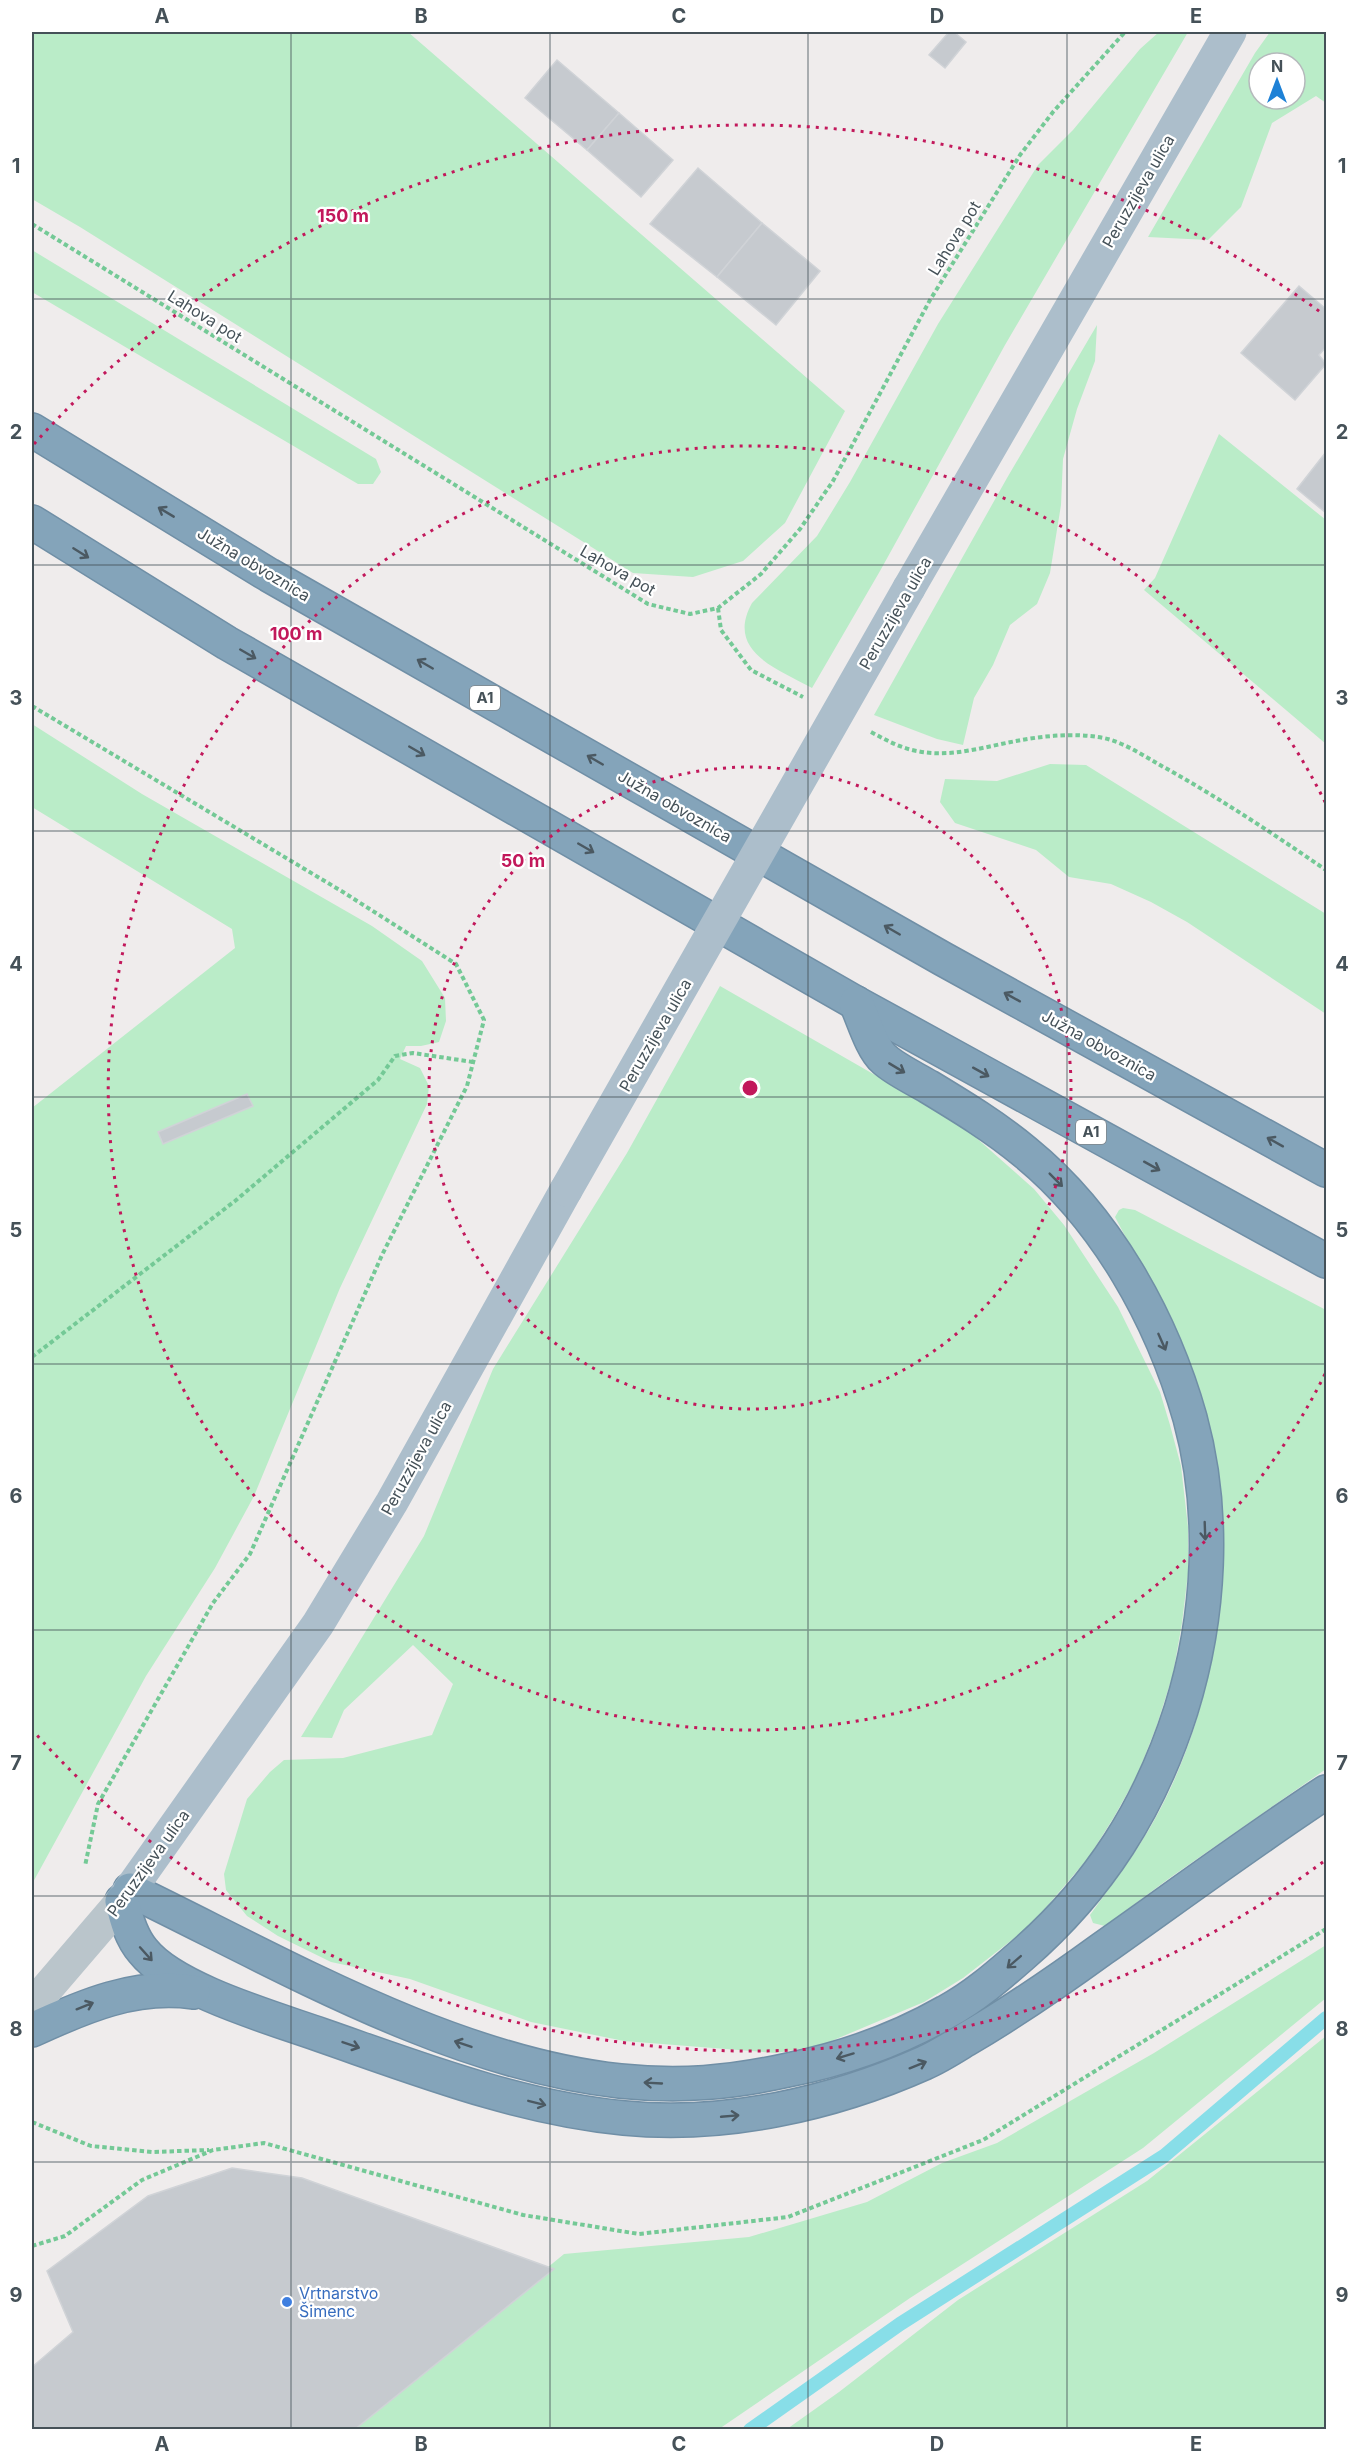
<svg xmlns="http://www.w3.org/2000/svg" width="1358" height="2461" font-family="Inter,sans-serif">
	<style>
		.green { fill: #baecc8; fill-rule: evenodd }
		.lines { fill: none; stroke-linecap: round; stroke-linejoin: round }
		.stream { stroke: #88dee8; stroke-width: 14 }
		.building { fill: #c6cacf; stroke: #d0d3d7; stroke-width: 1.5 }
		.highway-casing { stroke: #708fa6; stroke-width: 36 }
		.path { stroke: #74c996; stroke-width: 4; stroke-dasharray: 4.5 3; stroke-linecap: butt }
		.minor { stroke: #bac5cb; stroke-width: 33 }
		.major { stroke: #acbecb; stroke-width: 33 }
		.highway { stroke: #84a4ba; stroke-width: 33 }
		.major-bridge { stroke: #acbecb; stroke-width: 33 }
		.oneway { stroke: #4b5962 }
		.grid { fill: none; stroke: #455158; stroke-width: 1.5; stroke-opacity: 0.55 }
		.ring { fill: none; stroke: #c2185b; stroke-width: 3; stroke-dasharray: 3 6 }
		.shop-dot { fill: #3f7fe0; stroke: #fff; stroke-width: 2 }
		.labels { text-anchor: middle; stroke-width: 4.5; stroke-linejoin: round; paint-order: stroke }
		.shield { fill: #fff; stroke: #7d858a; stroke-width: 1.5 }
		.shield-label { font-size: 15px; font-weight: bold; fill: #455158 }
		.street-label { font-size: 16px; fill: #455158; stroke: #fff }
		.shop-label { font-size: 16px; fill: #366cbe; stroke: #fff; text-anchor: start }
		.centre { fill: #c2185b; stroke: #fff; stroke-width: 3 }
		.ring-label { font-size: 18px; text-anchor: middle; font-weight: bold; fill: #c2185b; stroke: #fff; stroke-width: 4.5; stroke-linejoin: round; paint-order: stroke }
		.neatline { fill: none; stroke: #455158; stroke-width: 2 }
		.grid-label { font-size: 20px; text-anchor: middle; font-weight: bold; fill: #455158 }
	</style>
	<rect width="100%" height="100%" fill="#efecec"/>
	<!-- green -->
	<g class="green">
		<polygon points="32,32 408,32 845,411 785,523 743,561 693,577 633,573 80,227 32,199"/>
		<path d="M1159 32H1188L1005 345 880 571 812 688C778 669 725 652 752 603L817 536 850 482 938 324 1038 165 1073 130 1140 49Z"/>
		<path d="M1270 32H1326V103L1316 96 1272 123 1241 207 1208 240 1148 237 1255 53ZM1259 63H1295V99H1259Z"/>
		<polygon points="32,250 376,459 381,472 373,484 358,484 32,292"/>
		<polygon points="1097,325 1095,361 1077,409 1063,459 1061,505 1050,573 1037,604 1010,625 993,665 974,698 963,745 937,739 874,715 1007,478"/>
		<polygon points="1219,434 1326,520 1326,744 1144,590 1155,578"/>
		<polygon points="32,724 142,794 372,926 422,961 445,998 446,1021 439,1042 421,1046 406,1046 400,1059 420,1068 429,1086 427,1104 340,1288 254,1496 215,1568 146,1676 32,1884 32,1108 235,948 232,929 32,807"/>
		<polygon points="1050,764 1086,765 1326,914 1326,1014 1187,922 1151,902 1111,884 1069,877 1036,850 955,823 940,802 945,779 997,781"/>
		<polygon points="720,986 922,1102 973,1135 1034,1189 1064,1225 1118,1307 1160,1392 1170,1425 1181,1466 1188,1527 1188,1573 1182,1623 1173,1674 1157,1725 1137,1776 1114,1817 1089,1857 1031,1925 963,1978 924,2002 822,2045 776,2053 624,2041 531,2022 410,1979 331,1962 278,1936 247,1916 226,1890 224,1874 247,1799 270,1772 284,1760 343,1758 432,1735 453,1684 413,1645 344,1710 332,1738 301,1737 424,1536 493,1369 627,1153"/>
		<path d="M1123 1208 1135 1210 1326 1310V1769L1171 1877 1105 1926 1093 1923 1090 1915C1113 1883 1137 1852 1156 1817 1206 1725 1227 1618 1219 1514 1217 1486 1217 1456 1210 1429 1192 1359 1149 1282 1115 1217L1119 1210Z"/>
		<polygon points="1326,1945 1326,1998 1143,2148 910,2298 719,2429 350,2430 564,2254 749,2237 867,2202 942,2163 997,2143 1154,2053"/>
		<polygon points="1326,2036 1326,2429 787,2429 839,2392 958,2300 1147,2181"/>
	</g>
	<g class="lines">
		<!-- stream -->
		<polyline class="stream" points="750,2430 900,2324 1164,2156 1326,2018"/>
	</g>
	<!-- building -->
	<g class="building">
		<polygon points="949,32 954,32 966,42 945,68 929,55"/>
		<polygon points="557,60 619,113 587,150 525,98"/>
		<polygon points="619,113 673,160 641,197 587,150"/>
		<polygon points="698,168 762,223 717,277 650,224"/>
		<polygon points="762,223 820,271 776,325 717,277"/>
		<polygon points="1299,286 1326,309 1326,347 1319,355 1326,364 1295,400 1241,353"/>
		<polygon points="1326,452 1326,513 1297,489"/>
		<polygon points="247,1094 253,1106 163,1144 158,1132"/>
		<polygon points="232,2168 302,2178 554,2269 354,2430 32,2430 32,2367 73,2332 47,2271 148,2196"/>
	</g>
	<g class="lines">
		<!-- highway casing -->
		<g class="highway-casing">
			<g id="highway">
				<polyline points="32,430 269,575 943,959 1326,1170"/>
				<polyline points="32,522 227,643 856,1003 1326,1261"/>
				<path d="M130 1890C281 1963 451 2063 620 2081 680 2087 729 2083 788 2070 843 2059 897 2040 946 2012 974 1997 998 1976 1022 1955 1099 1888 1150 1808 1181 1710 1210 1617 1216 1513 1190 1418 1162 1319 1106 1218 1025 1152 995 1127 962 1107 929 1087 914 1078 896 1070 884 1059 872 1049 863 1018 856 1003"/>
				<path d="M122 1901C126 1919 131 1937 143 1951 174 1990 273 2018 321 2035 419 2069 519 2108 624 2118 724 2128 832 2104 924 2063 938 2057 952 2048 965 2040 1013 2012 1058 1981 1102 1949 1177 1896 1250 1842 1326 1792"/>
				<path d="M32 2030C84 2006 135 1984 193 1992"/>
			</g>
		</g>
		<!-- path -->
		<g class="path">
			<polyline points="32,224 648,604 690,614 718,608 761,574 800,529 833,481 930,300 1020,155 1053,112 1125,32"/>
			<polyline points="718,608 721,630 751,670 803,697"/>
			<polyline points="32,706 343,892 456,964 484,1020 467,1086 382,1255 250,1554 213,1603 98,1804 85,1866"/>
			<path d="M871 732C886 740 900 748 917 751 950 758 984 747 1016 741 1042 736 1072 733 1098 737 1120 740 1141 754 1160 765 1218 797 1272 833 1326 870"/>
			<polyline points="32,1357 235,1201 378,1080 395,1056 413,1053 473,1062"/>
			<polyline points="32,2122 91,2146 152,2152 209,2150"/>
			<polyline points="32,2246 65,2236 142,2180 213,2150 264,2143 523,2215 639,2234 788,2217 983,2140 1326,1929"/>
		</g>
		<!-- minor -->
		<polyline class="minor" points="32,2006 122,1901"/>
		<!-- major -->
		<g class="major">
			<polyline points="909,588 1230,32"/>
			<polyline points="122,1901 318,1624 392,1502 566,1190"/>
		</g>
		<!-- highway -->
		<use href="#highway" class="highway"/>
		<!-- major-bridge -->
		<polyline class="major-bridge" points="566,1190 909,588"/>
	</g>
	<!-- one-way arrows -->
	<defs><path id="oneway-shaft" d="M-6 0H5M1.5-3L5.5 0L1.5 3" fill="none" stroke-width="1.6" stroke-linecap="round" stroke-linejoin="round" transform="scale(1.5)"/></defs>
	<g class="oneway">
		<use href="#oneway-shaft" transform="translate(166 512) rotate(-149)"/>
		<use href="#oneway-shaft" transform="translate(81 553) rotate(32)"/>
		<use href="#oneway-shaft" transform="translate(248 654) rotate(30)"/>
		<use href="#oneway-shaft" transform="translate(425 664) rotate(-150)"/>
		<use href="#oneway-shaft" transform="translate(417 751) rotate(30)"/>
		<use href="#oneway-shaft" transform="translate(595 760) rotate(-150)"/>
		<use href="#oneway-shaft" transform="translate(586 848) rotate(30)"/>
		<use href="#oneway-shaft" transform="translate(892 930) rotate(-150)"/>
		<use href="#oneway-shaft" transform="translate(1012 997) rotate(-151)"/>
		<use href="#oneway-shaft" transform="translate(897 1068) rotate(31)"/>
		<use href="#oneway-shaft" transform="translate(981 1072) rotate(29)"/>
		<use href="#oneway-shaft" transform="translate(1275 1142) rotate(-151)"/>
		<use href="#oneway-shaft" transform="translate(1152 1166) rotate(29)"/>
		<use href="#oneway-shaft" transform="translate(1056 1180) rotate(45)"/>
		<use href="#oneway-shaft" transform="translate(1162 1342) rotate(66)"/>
		<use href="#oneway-shaft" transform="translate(1205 1531) rotate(88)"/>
		<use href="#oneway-shaft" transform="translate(146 1954) rotate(48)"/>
		<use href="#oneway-shaft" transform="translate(1014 1962) rotate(139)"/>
		<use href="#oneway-shaft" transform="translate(85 2006) rotate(-22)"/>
		<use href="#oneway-shaft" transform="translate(463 2044) rotate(-161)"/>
		<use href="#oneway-shaft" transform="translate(351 2045) rotate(19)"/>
		<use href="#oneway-shaft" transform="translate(845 2056) rotate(163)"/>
		<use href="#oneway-shaft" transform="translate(918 2065) rotate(-22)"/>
		<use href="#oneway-shaft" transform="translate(653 2083) rotate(-177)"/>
		<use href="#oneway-shaft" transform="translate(537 2103) rotate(14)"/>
		<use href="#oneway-shaft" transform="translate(730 2116) rotate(-5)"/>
	</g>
	<!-- grid -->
	<path class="grid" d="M291 32V2430M550 32V2430M808 32V2430M1067 32V2430M32 299H1326M32 565H1326M32 831H1326M32 1097H1326M32 1364H1326M32 1630H1326M32 1896H1326M32 2162H1326"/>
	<!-- distance rings -->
	<g class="ring">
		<circle cx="750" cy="1088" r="321"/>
		<path d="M1325 1374A642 642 0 1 1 1325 802"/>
		<path d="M1323 1862A963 963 0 0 1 34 1732M34 444A963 963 0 0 1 1323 314"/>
	</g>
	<!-- markers -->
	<circle class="shop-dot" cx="287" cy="2302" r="6"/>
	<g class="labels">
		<!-- shield labels -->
		<g class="shield">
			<rect x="470" y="686" width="30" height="24" rx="4.5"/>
			<rect x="1076" y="1120" width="30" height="24" rx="4.5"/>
		</g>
		<g class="shield-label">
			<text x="485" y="703">A1</text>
			<text x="1091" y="1137">A1</text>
		</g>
		<!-- street labels -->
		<g class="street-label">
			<text transform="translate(1138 191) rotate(-60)" y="6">Peruzzijeva ulica</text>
			<text transform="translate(954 238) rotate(-58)" y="6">Lahova pot</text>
			<text transform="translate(205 316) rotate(32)" y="6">Lahova pot</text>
			<text transform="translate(254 564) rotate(31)" y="6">Južna obvoznica</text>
			<text transform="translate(618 570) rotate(30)" y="6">Lahova pot</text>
			<text transform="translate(895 613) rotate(-60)" y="6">Peruzzijeva ulica</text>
			<text transform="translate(675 806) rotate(30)" y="6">Južna obvoznica</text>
			<text transform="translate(655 1035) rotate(-60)" y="6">Peruzzijeva ulica</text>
			<text transform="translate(1099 1045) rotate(29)" y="6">Južna obvoznica</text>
			<text transform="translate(416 1458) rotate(-61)" y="6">Peruzzijeva ulica</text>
			<text transform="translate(148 1863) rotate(-54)" y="6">Peruzzijeva ulica</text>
		</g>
		<!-- shop labels -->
		<g class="shop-label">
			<text x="299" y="2299">Vrtnarstvo<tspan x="299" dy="18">Šimenc</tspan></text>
		</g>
	</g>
	<circle cx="750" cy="1088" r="9" class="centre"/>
	<g class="ring-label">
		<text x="343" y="222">150 m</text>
		<text x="296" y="640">100 m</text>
		<text x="523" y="867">50 m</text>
	</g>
	<!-- border -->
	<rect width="1358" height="2461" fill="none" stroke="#ffffff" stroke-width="66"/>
	<!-- north arrow -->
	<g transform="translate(1277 81)"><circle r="28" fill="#ffffff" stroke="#b5b9bc" stroke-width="1.5"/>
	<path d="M0-4.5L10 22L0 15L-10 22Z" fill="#1e81d6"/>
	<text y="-9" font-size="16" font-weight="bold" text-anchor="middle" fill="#455158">N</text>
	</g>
	<rect x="33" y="33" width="1292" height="2395" class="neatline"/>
	<g class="grid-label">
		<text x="162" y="23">A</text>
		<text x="421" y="23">B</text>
		<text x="679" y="23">C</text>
		<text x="937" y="23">D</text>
		<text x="1196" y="23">E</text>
		<text x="16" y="173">1</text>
		<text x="1342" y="173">1</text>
		<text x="16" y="439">2</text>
		<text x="1342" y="439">2</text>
		<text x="16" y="705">3</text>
		<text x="1342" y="705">3</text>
		<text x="16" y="971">4</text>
		<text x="1342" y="971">4</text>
		<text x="16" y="1237">5</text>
		<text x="1342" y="1237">5</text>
		<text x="16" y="1503">6</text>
		<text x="1342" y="1503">6</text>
		<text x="16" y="1770">7</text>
		<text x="1342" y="1770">7</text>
		<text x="16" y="2036">8</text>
		<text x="1342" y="2036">8</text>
		<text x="16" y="2302">9</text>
		<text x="1342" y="2302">9</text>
		<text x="162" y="2451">A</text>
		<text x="421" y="2451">B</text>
		<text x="679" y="2451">C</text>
		<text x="937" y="2451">D</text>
		<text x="1196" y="2451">E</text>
	</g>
</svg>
